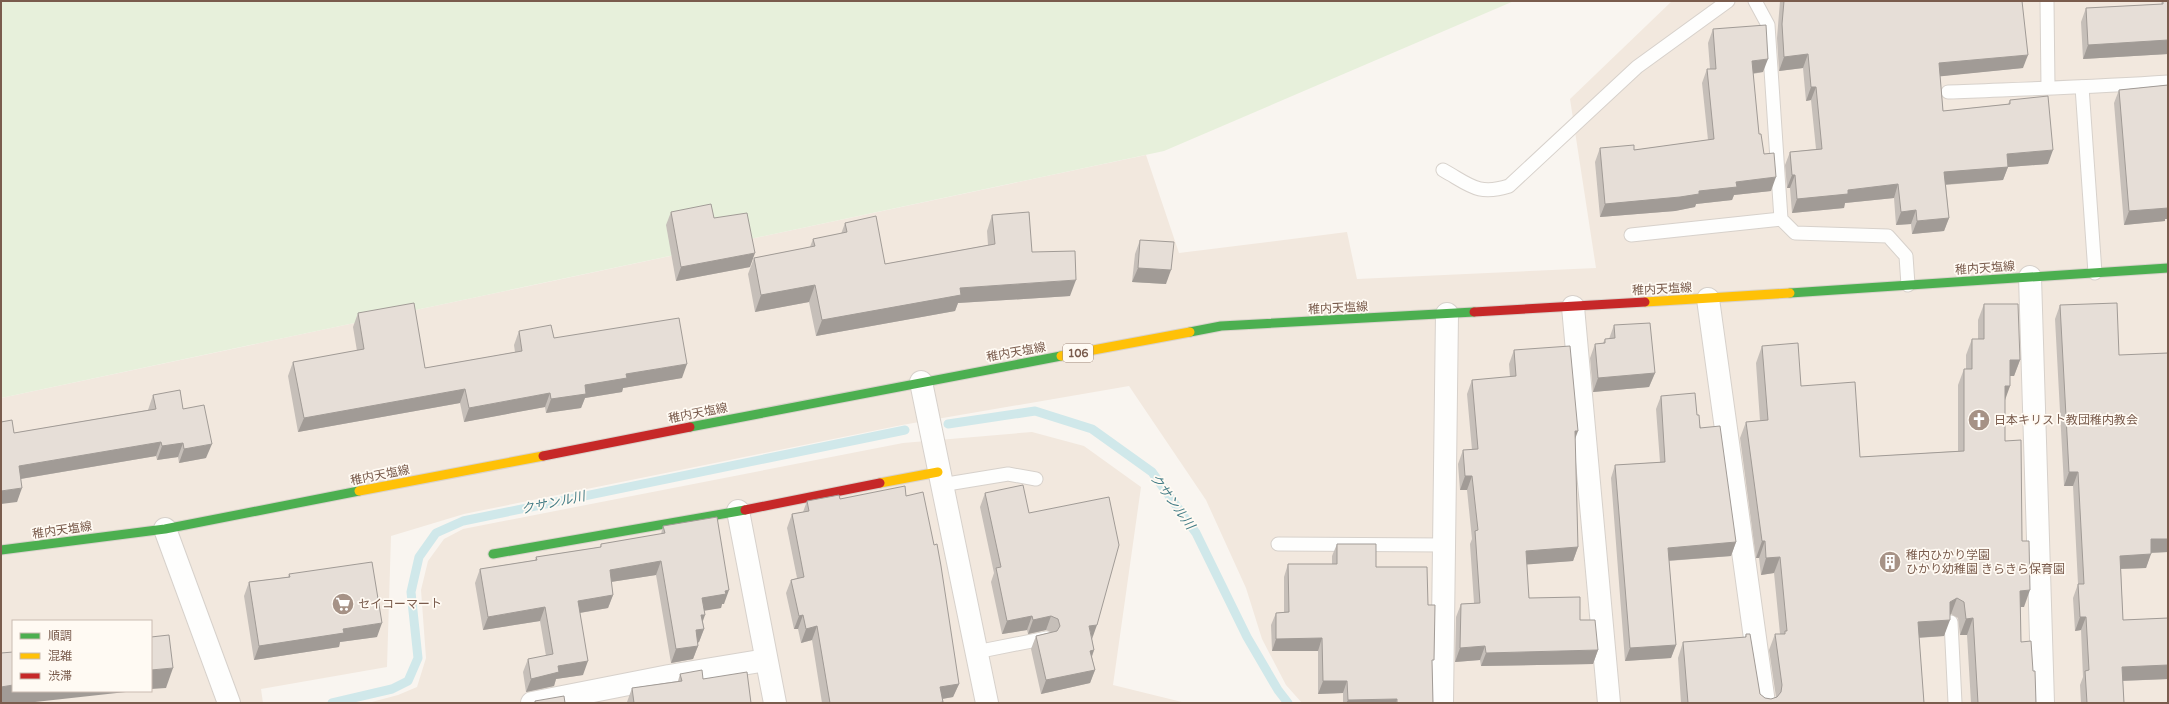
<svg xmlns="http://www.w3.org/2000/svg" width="2169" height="704" font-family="'Varela Round','Noto Sans JP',sans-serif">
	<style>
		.residential { fill: #f2e8de; fill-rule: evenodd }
		.green { fill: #e7f0db }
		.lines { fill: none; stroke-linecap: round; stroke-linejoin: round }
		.stream { stroke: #d0e8ea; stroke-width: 9 }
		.lane-casing { stroke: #d7d1cb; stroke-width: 15 }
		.street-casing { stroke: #d7d1cb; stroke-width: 24 }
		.fast-casing { stroke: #d9d2cb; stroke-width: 11 }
		.slow-casing { stroke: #d9d2cb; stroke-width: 11 }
		.jam-casing { stroke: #d9d2cb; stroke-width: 11 }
		.lane { stroke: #fefefd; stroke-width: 13 }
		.street { stroke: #fefefd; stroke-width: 22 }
		.fast { stroke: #4caf50; stroke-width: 9 }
		.slow { stroke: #ffc107; stroke-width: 9 }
		.jam { stroke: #c62828; stroke-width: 9 }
		.wall { fill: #c6bfb9 }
		.shaded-wall { fill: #a19b96 }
		.building { fill: #e6ded7; stroke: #a19b96 }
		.labels { text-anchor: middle; stroke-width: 3.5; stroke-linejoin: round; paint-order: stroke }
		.shield { fill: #fffaf3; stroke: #a28b7f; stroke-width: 1 }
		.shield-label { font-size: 11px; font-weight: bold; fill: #7a5c4d }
		.street-label { font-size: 12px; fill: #7a5c4d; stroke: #fffaf3 }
		.poi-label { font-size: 12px; fill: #7a5c4d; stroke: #fffaf3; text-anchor: start }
		.water-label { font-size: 13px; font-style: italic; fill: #437c86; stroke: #fffaf3 }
	</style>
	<rect width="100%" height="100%" fill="#f9f5f0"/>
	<!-- residential -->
	<g class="residential">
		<path d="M1672 1H2168V703H1302L1286 685 1262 639 1246 588 1206 500 1129 386 902 425 464 514 391 536 387 667 261 689 263 703H1V398L1146 155 1179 253 1347 232 1357 279 1596 268 1570 99ZM13 621H151V691H13Z"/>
		<polygon points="1032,432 1084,446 1141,487 1113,685 1186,703 368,703 398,695 417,687 426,658 421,590 428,561 444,539 463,529 903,443"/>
	</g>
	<!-- green -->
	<polygon class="green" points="1,1 1514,1 1164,151 1,398"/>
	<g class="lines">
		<!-- stream -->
		<g class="stream">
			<polyline points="948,424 1035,411 1092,429 1152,472 1196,533 1247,637 1278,690 1288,703"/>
			<polyline points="332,703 392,689 408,681 418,658 411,592 419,557 436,533 463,521 905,430"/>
		</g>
		<!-- lane casing -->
		<g class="lane-casing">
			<g id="lane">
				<polyline points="1755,1 1768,25 1781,219 1795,233 1888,236 1906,256 1908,285"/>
				<polyline points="2047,1 2048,87"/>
				<polyline points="2082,87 2095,273"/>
				<path d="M1948 92C2022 89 2095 87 2168 82"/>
				<path d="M1443 170C1470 185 1478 196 1509 186L1637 67 1728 1"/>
				<polyline points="1631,235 1781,219"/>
				<polyline points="941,485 1008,474 1036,479"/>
				<polyline points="1278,544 1444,545"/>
				<polyline points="1951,622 1955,703"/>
				<polyline points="976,652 1047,638"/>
			</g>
		</g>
		<!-- street casing -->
		<g class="street-casing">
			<g id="street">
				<polyline points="2030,277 2043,703"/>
				<polyline points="1708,299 1764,703"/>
				<polyline points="1573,307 1609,703"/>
				<polyline points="921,382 987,703"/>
				<polyline points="738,511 775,703"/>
				<polyline points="165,529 229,703"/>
				<polyline points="532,703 669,676 766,660"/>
				<polyline points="1442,703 1447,314"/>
			</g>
		</g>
		<!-- fast casing -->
		<g class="fast-casing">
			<g id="fast">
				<polyline points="1790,293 2168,268"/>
				<polyline points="1190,332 1221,326 1474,312"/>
				<polyline points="690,427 1061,356"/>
				<polyline points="1,550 165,529 359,491"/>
				<polyline points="493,554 745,510"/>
			</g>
		</g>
		<!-- slow casing -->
		<g class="slow-casing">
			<g id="slow">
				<polyline points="1645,302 1790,293"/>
				<polyline points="1061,356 1190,332"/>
				<polyline points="880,483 938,472"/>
				<polyline points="359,491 543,456"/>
			</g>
		</g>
		<!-- jam casing -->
		<g class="jam-casing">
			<g id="jam">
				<polyline points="1474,312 1645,302"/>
				<polyline points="543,456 690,427"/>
				<polyline points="745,510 880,483"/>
			</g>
		</g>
		<!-- lane -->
		<use href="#lane" class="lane"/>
		<!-- street -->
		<use href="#street" class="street"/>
		<!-- fast -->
		<use href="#fast" class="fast"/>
		<!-- slow -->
		<use href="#slow" class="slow"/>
		<!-- jam -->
		<use href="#jam" class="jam"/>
	</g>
	<!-- wall -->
	<g class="wall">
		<polygon points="1780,1 2022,1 2023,68 1940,76 1943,111 2008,104 2010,100 2048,164 2008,167 2003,180 1946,185 1949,218 1944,231 1912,234 1911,224 1896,225 1894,198 1845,203 1844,208 1792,213 1790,188 1787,188 1785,165 1790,152 1816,149 1811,100 1806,101 1803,68 1779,71 1777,38"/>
		<polygon points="2162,1 2168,1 2168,54 2083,59 2081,22 2086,8 2161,4"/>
		<polygon points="1713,29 1763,72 1753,74 1759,134 1764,154 1771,191 1734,195 1732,200 1696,204 1695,207 1675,211 1600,217 1595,162 1600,148 1634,150 1708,140 1702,83 1707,69 1710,69 1708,43"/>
		<polygon points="2168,85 2168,219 2165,219 2165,221 2124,225 2114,103 2119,90"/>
		<polygon points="671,212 714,218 750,267 676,281 666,225"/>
		<polygon points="992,215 1032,252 1070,296 958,303 955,311 816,336 809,302 755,312 748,274 754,258 810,247 813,239 841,234 845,223 885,264 988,245 987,231"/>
		<polygon points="1140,240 1166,284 1132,282 1135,254"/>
		<polygon points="1984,304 2020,360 2014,376 2010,376 2010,386 2005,398 2005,441 2022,541 2024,607 2021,607 2021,642 2033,671 2036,703 1971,703 1967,635 1960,635 1958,618 1951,614 1950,615 1944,636 1919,638 1924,703 1681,703 1678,658 1683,642 1745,637 1746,634 1760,694 1765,698 1771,699 1776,697 1769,650 1775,634 1780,634 1774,573 1761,575 1759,558 1756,558 1740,438 1746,422 1760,421 1756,363 1762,346 1801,386 1860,457 1958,451 1958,385 1964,369 1966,369 1966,355 1972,339 1978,339 1978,320"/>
		<polygon points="2060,305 2119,355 2168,552 2151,553 2146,568 2121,569 2123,620 2168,618 2168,679 2123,681 2124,703 2081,703 2080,685 2083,677 2081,630 2075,631 2073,598 2078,584 2073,486 2064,486 2055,319"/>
		<polygon points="358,313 425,368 515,352 514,345 519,331 554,338 682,378 623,388 622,392 585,398 581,408 546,413 545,407 464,422 460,403 298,432 288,376 293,362 357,351 353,327"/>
		<polygon points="1614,325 1655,373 1649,387 1593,392 1590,358 1595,344 1603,343 1605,339 1609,339"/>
		<polygon points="1514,350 1575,438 1578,547 1573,561 1526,564 1529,598 1580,620 1598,650 1593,664 1481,666 1480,660 1455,662 1456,617 1461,604 1474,603 1470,544 1472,539 1467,490 1460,490 1458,464 1463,450 1472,450 1467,394 1472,380 1510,377 1509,364"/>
		<polygon points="153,395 183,409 206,458 179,463 178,457 157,460 156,456 21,479 17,502 14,433 148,410"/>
		<polygon points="1661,396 1697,415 1736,542 1731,556 1669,561 1676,645 1671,658 1625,661 1611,478 1615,465 1660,462 1656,409"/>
		<polygon points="985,493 1029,513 1092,639 1094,650 1092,657 1095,670 1090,683 1041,694 1031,649 1036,636 1051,632 1046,630 1028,634 1027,630 1002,634 991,582 994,573 980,507"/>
		<polygon points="906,496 959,684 953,697 943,699 943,703 822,703 812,640 801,643 798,629 794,629 786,593 791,580 797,578 787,528 792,514 803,512 807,501 840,499"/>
		<polygon points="663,526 724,604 722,604 721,608 704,610 703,622 704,629 699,642 698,643 698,646 693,659 671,663 656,575 611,582 613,595 608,608 580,613 583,675 556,679 554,686 526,692 523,672 528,659 546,656 540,621 483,630 475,583 480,569 535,560 536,557 600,547 601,544 661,534"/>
		<polygon points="1337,544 1376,567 1428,605 1432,665 1433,703 1343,703 1343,693 1318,694 1318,651 1272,651 1271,625 1276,613 1284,612 1284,577 1288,564 1332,564 1332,556"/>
		<polygon points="289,574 377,637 340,642 339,647 254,660 244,596 249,582 288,577"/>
		<polygon points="680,674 703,679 751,703 627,703 627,702 632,688 678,681"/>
	</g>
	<!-- shaded-wall -->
	<g class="shaded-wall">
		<polygon points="2168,40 2168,54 2083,59 2088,45"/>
		<polygon points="1808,54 1803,68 1779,71 1784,57"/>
		<polygon points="2028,55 2023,68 1934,77 1939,63"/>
		<polygon points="1768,59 1763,72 1747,74 1752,61"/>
		<polygon points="1811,87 1816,87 1811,100 1806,101"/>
		<polygon points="2053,150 2048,164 2008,167 2003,180 1939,185 1944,172 2007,154"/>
		<polygon points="1792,175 1795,175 1790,188 1787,188"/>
		<polygon points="1776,177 1771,191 1734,195 1732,200 1696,204 1695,207 1675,211 1600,217 1605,204 1699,191 1736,182"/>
		<polygon points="1898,184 1894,198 1845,203 1844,208 1792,213 1797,199 1848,190"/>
		<polygon points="2168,208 2168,219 2165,219 2165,221 2124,225 2129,211"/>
		<polygon points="1916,210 1911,224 1896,225 1901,212"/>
		<polygon points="1949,218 1944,231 1912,234 1917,221"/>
		<polygon points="755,253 750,267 676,281 681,267"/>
		<polygon points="1138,268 1171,270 1166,284 1132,282"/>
		<polygon points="1076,280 1070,296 958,303 955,311 816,336 822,320 960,288"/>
		<polygon points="815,285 809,302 755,312 761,295"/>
		<polygon points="2010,360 2020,360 2014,376 2004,376"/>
		<polygon points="687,364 682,378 623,388 622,392 585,398 581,408 546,413 551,399 585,385 626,374"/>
		<polygon points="1655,373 1649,387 1593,392 1598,378"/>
		<polygon points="2005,386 2010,386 2004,403"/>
		<polygon points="465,389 460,403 298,432 304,418"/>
		<polygon points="550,393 545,407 464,422 469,408"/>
		<polygon points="1575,431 1578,431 1573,445"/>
		<polygon points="161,442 156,456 14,480 19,466"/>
		<polygon points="183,443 178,457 157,460 162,446"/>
		<polygon points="212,444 206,458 179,463 184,449"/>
		<polygon points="2069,472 2078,472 2073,486 2064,486"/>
		<polygon points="1465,476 1472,476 1467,490 1460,490"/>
		<polygon points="22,488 17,502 1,504 1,491"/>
		<polygon points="2151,539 2168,539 2168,552 2146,553"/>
		<polygon points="1762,541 1765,541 1759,558 1756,558"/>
		<polygon points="1736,542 1731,556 1664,561 1668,548"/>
		<polygon points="1578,547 1573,561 1521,565 1526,551"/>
		<polygon points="2151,554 2146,568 2115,569 2120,556"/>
		<polygon points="1780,557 1774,573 1761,575 1766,558"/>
		<polygon points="661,561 656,575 604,583 610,570"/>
		<polygon points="729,590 724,604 722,604 721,608 697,612 702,598"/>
		<polygon points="2030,590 2024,607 2014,607 2020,591"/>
		<polygon points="613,595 608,608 573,614 578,601"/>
		<polygon points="1957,598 1951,614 1944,619 1950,602"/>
		<polygon points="545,607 540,621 483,630 488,617"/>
		<polygon points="701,615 705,615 700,629"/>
		<polygon points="803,615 798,629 794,629 799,616"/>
		<polygon points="1032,616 1027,630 1002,634 1007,621"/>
		<polygon points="1051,616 1046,630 1028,634 1033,620"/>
		<polygon points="2080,617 2086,617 2081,630 2075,631"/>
		<polygon points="1973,618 1967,635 1960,635 1966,619"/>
		<polygon points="1950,620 1944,636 1912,638 1918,622"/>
		<polygon points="382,623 377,637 340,642 339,647 254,660 259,646 343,629"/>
		<polygon points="1097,625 1092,639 1089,626"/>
		<polygon points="817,626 812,640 801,643 806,629"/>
		<polygon points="704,629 699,642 691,644 696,630"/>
		<polygon points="1322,638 1318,651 1272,651 1276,639"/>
		<polygon points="1676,645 1671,658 1625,661 1630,648"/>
		<polygon points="698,646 693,659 671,663 676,649"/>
		<polygon points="1485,646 1480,660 1455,662 1460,648"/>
		<polygon points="1094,650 1089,664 1090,651"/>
		<polygon points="1598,650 1593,664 1481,666 1486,653"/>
		<polygon points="588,661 583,675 556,679 554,686 526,692 531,679 558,666"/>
		<polygon points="2168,665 2168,679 2117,681 2122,667"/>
		<polygon points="173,668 166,688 151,689 151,670"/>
		<polygon points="1095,670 1090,683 1041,694 1046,680"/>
		<polygon points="1323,681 1347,681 1343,693 1318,694"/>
		<polygon points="959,684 953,697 935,700 940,687"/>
		<polygon points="13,685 13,691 135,691 26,703 1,703 1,687"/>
		<polygon points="1397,699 1396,703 1346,703 1348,700"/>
	</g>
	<!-- building -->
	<g class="building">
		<polygon points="1784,1 2022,1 2028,55 1939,63 1943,111 2010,104 2010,100 2048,96 2053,150 2007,154 2008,167 1944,172 1949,218 1917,221 1916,210 1901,212 1898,184 1848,190 1848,194 1797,199 1795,175 1792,175 1790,152 1822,149 1816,87 1811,87 1808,54 1784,57 1782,24"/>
		<polygon points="2163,1 2168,1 2168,40 2088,45 2086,8 2163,4"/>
		<polygon points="1766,25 1768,59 1752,61 1759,134 1761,134 1764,154 1774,153 1776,177 1736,182 1737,187 1699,191 1699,194 1680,197 1605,204 1600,148 1634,145 1634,150 1714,139 1707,69 1716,69 1713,29"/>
		<polygon points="2168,85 2168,208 2129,211 2119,90"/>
		<polygon points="711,204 714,218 747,213 755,253 681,267 671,212"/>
		<polygon points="1029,212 1032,252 1075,251 1076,280 960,288 961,295 822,320 815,285 761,295 754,258 815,246 813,239 847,232 845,223 876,216 885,264 995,244 992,215"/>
		<polygon points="1140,240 1174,242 1171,270 1138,268"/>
		<polygon points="414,303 425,368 522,351 519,331 551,325 554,338 679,318 687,364 626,374 627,378 585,385 586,394 551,399 550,393 469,408 465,389 304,418 293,362 364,349 358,313"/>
		<polygon points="2117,303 2119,355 2168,353 2168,539 2151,539 2151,554 2120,556 2123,620 2168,618 2168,665 2122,667 2124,703 2087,703 2085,671 2089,670 2086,617 2080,617 2078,584 2084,584 2078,472 2069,472 2060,305"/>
		<polygon points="1984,304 2018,304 2020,360 2010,360 2010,386 2005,386 2005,441 2021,440 2022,541 2029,541 2030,590 2020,591 2021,642 2031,641 2033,671 2035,671 2036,703 1978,703 1973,618 1966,619 1964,602 1957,598 1950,602 1950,620 1918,622 1924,703 1688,703 1683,642 1746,637 1746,634 1750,634 1760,694 1765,698 1771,699 1777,697 1781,692 1782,685 1775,634 1785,634 1785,631 1787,631 1780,557 1766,558 1765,541 1762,541 1746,422 1768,420 1762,346 1798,343 1801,386 1855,382 1860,457 1964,451 1964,369 1972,369 1972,339 1984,339"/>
		<polygon points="1650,323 1655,373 1598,378 1595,344 1605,343 1605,339 1615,338 1614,325"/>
		<polygon points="1570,346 1578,431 1575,431 1578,547 1526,551 1529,598 1580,597 1580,620 1595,620 1598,650 1486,653 1485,646 1460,648 1461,604 1480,603 1475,531 1478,530 1472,476 1465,476 1463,450 1478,449 1472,380 1516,376 1514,350"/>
		<polygon points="180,390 183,409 204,405 212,444 184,449 183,443 162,446 161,442 19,466 22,488 1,491 1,422 12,420 14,433 156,409 153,395"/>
		<polygon points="1695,393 1697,415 1699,415 1700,428 1720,426 1736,542 1668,548 1676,645 1630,648 1615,465 1665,462 1661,396"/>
		<polygon points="1023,485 1029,513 1109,497 1119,545 1097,625 1089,626 1094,650 1090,651 1095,670 1046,680 1036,636 1057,631 1060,626 1058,619 1051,616 1033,620 1032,616 1007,621 996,568 1001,567 985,493"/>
		<polygon points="905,486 906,496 923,492 934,545 937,544 941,566 959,684 940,687 943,702 937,703 830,703 817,626 806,629 803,615 799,616 791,580 804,577 792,514 809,511 807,501 839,495 840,499"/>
		<polygon points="717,517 729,590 725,591 726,594 702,598 705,615 701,615 704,629 696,630 698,646 676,649 661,561 610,570 613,595 578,601 588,661 558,666 559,672 531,679 528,659 553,654 545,607 488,617 480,569 537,560 536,557 601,547 601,544 665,533 663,526"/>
		<polygon points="1337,544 1376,544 1376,567 1427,567 1428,605 1435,605 1434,660 1432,660 1433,703 1397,703 1397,699 1348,700 1347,681 1323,681 1322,638 1276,639 1276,613 1289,612 1288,564 1337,564"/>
		<polygon points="372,562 382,623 343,629 344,633 259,646 249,582 290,577 289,574"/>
		<polygon points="169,635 173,668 151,670 151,637"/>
		<polygon points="13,652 13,685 1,687 1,653"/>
		<polygon points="702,670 703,679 747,672 751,703 634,703 632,688 682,681 680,674"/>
		<polygon points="564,696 565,703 535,703 535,701"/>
	</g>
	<!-- icons -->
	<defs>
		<g id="church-disc" transform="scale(1.15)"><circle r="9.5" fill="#a69286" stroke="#fffaf3"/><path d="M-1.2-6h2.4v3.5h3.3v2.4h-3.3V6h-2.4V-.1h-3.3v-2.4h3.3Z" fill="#fff"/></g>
		<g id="building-disc" transform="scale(1.15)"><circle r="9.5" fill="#a69286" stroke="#fffaf3"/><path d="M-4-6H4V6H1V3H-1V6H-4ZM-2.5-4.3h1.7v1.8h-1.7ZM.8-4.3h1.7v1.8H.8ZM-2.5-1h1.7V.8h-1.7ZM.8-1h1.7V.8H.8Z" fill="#fff"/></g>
		<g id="supermarket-disc" transform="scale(1.15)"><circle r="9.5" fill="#a69286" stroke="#fffaf3"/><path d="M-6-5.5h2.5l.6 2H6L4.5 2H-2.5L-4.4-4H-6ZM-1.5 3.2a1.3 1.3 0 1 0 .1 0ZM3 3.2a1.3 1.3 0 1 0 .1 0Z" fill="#fff"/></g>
	</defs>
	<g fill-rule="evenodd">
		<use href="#church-disc" x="1979" y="420"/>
		<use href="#building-disc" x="1890" y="562"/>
		<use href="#supermarket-disc" x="343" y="604"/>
	</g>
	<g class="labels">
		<!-- shield labels -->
		<rect class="shield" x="1063" y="344" width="30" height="18" rx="3"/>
		<g class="shield-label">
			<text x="1078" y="357">106</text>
		</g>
		<!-- street labels -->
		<g class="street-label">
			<text transform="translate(1985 268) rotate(-4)" y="4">稚内天塩線</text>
			<text transform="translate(1662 289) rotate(-3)" y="4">稚内天塩線</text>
			<text transform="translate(1338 308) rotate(-3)" y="4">稚内天塩線</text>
			<text transform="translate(1016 352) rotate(-10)" y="4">稚内天塩線</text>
			<text transform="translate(698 413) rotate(-11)" y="4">稚内天塩線</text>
			<text transform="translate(380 475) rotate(-11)" y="4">稚内天塩線</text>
			<text transform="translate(62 530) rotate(-8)" y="4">稚内天塩線</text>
		</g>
		<!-- poi labels -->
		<g class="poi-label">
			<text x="1994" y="424">日本キリスト教団稚内教会</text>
			<text x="1906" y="559">稚内ひかり学園<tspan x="1906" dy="14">ひかり幼稚園 きらきら保育園</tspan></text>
			<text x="358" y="608">セイコーマート</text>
		</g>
		<!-- water labels -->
		<g class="water-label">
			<text transform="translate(1173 501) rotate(54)" y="5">クサンル川</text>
			<text transform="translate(553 502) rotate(-12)" y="5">クサンル川</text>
		</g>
	</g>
	<!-- border -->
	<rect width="2169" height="704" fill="none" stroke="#7a5c4d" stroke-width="4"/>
	<!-- legend -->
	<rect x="12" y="620" width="140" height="72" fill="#fffaf3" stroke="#cabbb1"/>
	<rect x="20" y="633" width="20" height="6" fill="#4caf50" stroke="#cabbb1"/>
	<text x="48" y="640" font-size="12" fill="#7a5c4d">順調</text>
	<rect x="20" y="653" width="20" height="6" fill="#ffc107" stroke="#cabbb1"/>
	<text x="48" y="660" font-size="12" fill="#7a5c4d">混雑</text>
	<rect x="20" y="673" width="20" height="6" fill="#c62828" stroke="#cabbb1"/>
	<text x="48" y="680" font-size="12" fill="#7a5c4d">渋滞</text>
</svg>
